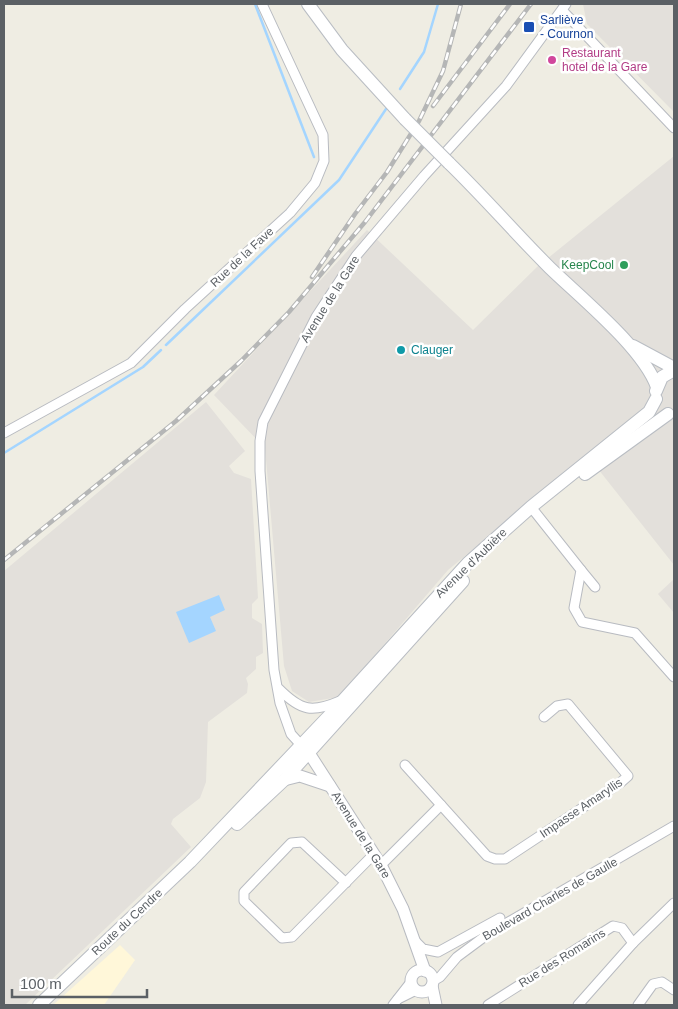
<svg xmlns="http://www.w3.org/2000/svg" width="678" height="1009" font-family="Helvetica,sans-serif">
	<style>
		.commercial { fill: #fff7d9 }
		.industrial { fill: #e3e0db }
		.water { fill: #a4d5ff }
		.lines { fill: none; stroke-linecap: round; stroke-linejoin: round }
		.stream { stroke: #a4d5ff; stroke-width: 2.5 }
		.minor-casing { stroke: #b8bbc1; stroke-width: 11 }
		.tertiary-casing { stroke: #b8bbc1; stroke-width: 13 }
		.secondary-casing { stroke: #b9bdc3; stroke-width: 14 }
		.minor { stroke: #fff; stroke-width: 9 }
		.tertiary { stroke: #fff; stroke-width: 11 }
		.secondary { stroke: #fff; stroke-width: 12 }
		.rail-casing { stroke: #b5b6b6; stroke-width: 4.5 }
		.rail { stroke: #fff; stroke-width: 2.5; stroke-dasharray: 8; stroke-linecap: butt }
		.secondary-bridge-casing { stroke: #b9bdc3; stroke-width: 14; stroke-linecap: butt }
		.secondary-bridge { stroke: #fff; stroke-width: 12 }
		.transit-dot { fill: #1a4fb4; stroke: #fff; stroke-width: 2 }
		.hotel-dot { fill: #d1479c; stroke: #fff; stroke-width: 2 }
		.leisure-dot { fill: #2e9e5b; stroke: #fff; stroke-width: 2 }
		.culture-dot { fill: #0f9aa8; stroke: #fff; stroke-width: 2 }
		.labels { text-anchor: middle; stroke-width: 5; stroke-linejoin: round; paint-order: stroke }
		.transit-label { font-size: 12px; fill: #164399; stroke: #fff; text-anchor: start }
		.hotel-label { font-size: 12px; fill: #b23c85; stroke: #fff; text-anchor: start }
		.street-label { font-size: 12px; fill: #5b6065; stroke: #fff }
		.leisure-label { font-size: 12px; fill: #27864d; stroke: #fff; text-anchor: end }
		.culture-label { font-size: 12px; fill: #0d838f; stroke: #fff; text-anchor: start }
	</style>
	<rect width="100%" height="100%" fill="#efede3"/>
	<!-- commercial -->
	<polygon class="commercial" points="120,945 135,960 104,1005 53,1005"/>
	<!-- industrial -->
	<g class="industrial">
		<polygon points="583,4 674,4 674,112 587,24"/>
		<polygon points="674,156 674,565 587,455 448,570 339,697 309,702 292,691 284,666 265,448 214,395 367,230 473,330 537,267"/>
		<polygon points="206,402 245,451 229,466 234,473 251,479 258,598 252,604 252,618 262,624 263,653 256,657 256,669 246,678 248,684 247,693 208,722 206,782 200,798 173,819 171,824 191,847 25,1005 4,1005 4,571"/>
		<polygon points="674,579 674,613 658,594"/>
	</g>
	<!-- water -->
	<polygon class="water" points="219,595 225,610 210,617 216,631 189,643 176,612"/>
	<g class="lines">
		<!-- stream -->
		<g class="stream">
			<polyline points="255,4 314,157"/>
			<polyline points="400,89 424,52 438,4"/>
			<polyline points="166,345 339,180 386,109"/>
			<polyline points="4,453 143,367 161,350"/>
		</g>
		<!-- minor casing -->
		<g class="minor-casing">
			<g id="minor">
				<polyline points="562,10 674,128"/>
				<polyline points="4,433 131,363 185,309 290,213 315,183 324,161 323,135 262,4"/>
				<polyline points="531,507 581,570 574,608 582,622 635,633 674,677"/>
				<polyline points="581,570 595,587"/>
				<path d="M279 689C301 711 312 713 340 701"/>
				<polyline points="301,745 291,734 280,703 274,670 260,471 260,441 263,422 316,317 356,256 424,176 506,86 566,4"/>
				<polyline points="405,765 487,856 495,859 505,859 620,783 628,776 568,704 557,706 544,717"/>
				<polyline points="381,865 441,805"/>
				<polyline points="346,883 302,842 291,843 244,892 244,901 282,938 292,937 374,854"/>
				<polyline points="415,941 423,949 438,952 500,918"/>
				<polyline points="433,981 440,977 457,957 488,934 674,826"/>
				<polyline points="398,999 416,990"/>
				<polyline points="393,1005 411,982"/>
				<polyline points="488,1005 613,926 622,928 633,943"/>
				<polyline points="578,1005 633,943 674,903"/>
				<polyline points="638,1005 653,984 662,982 674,990"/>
			</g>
		</g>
		<!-- tertiary casing -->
		<g class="tertiary-casing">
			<g id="tertiary">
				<polyline points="304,748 309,753 381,865 403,909 425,971"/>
				<polyline points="284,780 300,776 330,786"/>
				<circle cx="422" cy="981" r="11"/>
				<polyline points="432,986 436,1005"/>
			</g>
		</g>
		<!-- secondary casing -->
		<g class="secondary-casing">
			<g id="secondary">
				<polyline points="308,4 342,50 405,119"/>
				<path d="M449 163C484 197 516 234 550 268 581 298 643 348 657 387"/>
				<polyline points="633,346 674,368"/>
				<polyline points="656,391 662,377 674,370"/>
				<polyline points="585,474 668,414"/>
				<polyline points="237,824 284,780 463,581"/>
				<polyline points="39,1005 190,862 327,718 468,563 531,507 649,412 656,399"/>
			</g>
		</g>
		<!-- minor -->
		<use href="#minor" class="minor"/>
		<!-- tertiary -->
		<use href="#tertiary" class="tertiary"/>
		<!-- secondary -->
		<use href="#secondary" class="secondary"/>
		<!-- rail casing -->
		<g class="rail-casing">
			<g id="rail">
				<polyline points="433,106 510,4"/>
				<polyline points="312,277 355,214 387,172 419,121 443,71 461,4"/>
				<polyline points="4,560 176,421 241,361 289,312 365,222 531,4"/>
			</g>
		</g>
		<!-- rail -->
		<use href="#rail" class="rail"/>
		<!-- secondary-bridge casing -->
		<g class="secondary-bridge-casing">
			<polyline id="secondary-bridge" points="405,119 449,163"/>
		</g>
		<!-- secondary-bridge -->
		<use href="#secondary-bridge" class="secondary-bridge"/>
	</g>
	<!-- markers -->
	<rect class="transit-dot" x="523" y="21" width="12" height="12" rx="2.5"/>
	<circle class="hotel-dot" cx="552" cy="60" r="5"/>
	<circle class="leisure-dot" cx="624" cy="265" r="5"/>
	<circle class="culture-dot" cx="401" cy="350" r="5"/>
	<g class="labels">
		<!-- transit labels -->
		<g class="transit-label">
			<text x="540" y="24">Sarliève<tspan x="540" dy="14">- Cournon</tspan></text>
		</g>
		<!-- hotel labels -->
		<g class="hotel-label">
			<text x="562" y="57">Restaurant<tspan x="562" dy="14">hotel de la Gare</tspan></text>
		</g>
		<!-- street labels -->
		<g class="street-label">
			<text transform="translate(242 257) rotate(-43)" y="4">Rue de la Fave</text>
			<text transform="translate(330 299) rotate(-58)" y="4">Avenue de la Gare</text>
			<text transform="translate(471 563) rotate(-44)" y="4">Avenue d'Aubière</text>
			<text transform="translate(581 808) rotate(-34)" y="4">Impasse Amaryllis</text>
			<text transform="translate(361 835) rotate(58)" y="4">Avenue de la Gare</text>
			<text transform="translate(550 899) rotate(-30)" y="4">Boulevard Charles de Gaulle</text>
			<text transform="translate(127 922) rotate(-43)" y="4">Route du Cendre</text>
			<text transform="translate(562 958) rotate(-32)" y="4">Rue des Romarins</text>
		</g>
		<!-- leisure labels -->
		<g class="leisure-label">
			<text x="614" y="269">KeepCool</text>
		</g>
		<!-- culture labels -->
		<g class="culture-label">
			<text x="411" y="354">Clauger</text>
		</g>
	</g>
	<!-- border -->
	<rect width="678" height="1009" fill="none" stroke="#5b6065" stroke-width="10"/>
	<!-- scale -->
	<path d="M12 989v8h135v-8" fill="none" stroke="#5b6065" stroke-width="2.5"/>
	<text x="20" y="989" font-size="15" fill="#5b6065" stroke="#ffffff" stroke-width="4" paint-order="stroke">100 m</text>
</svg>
